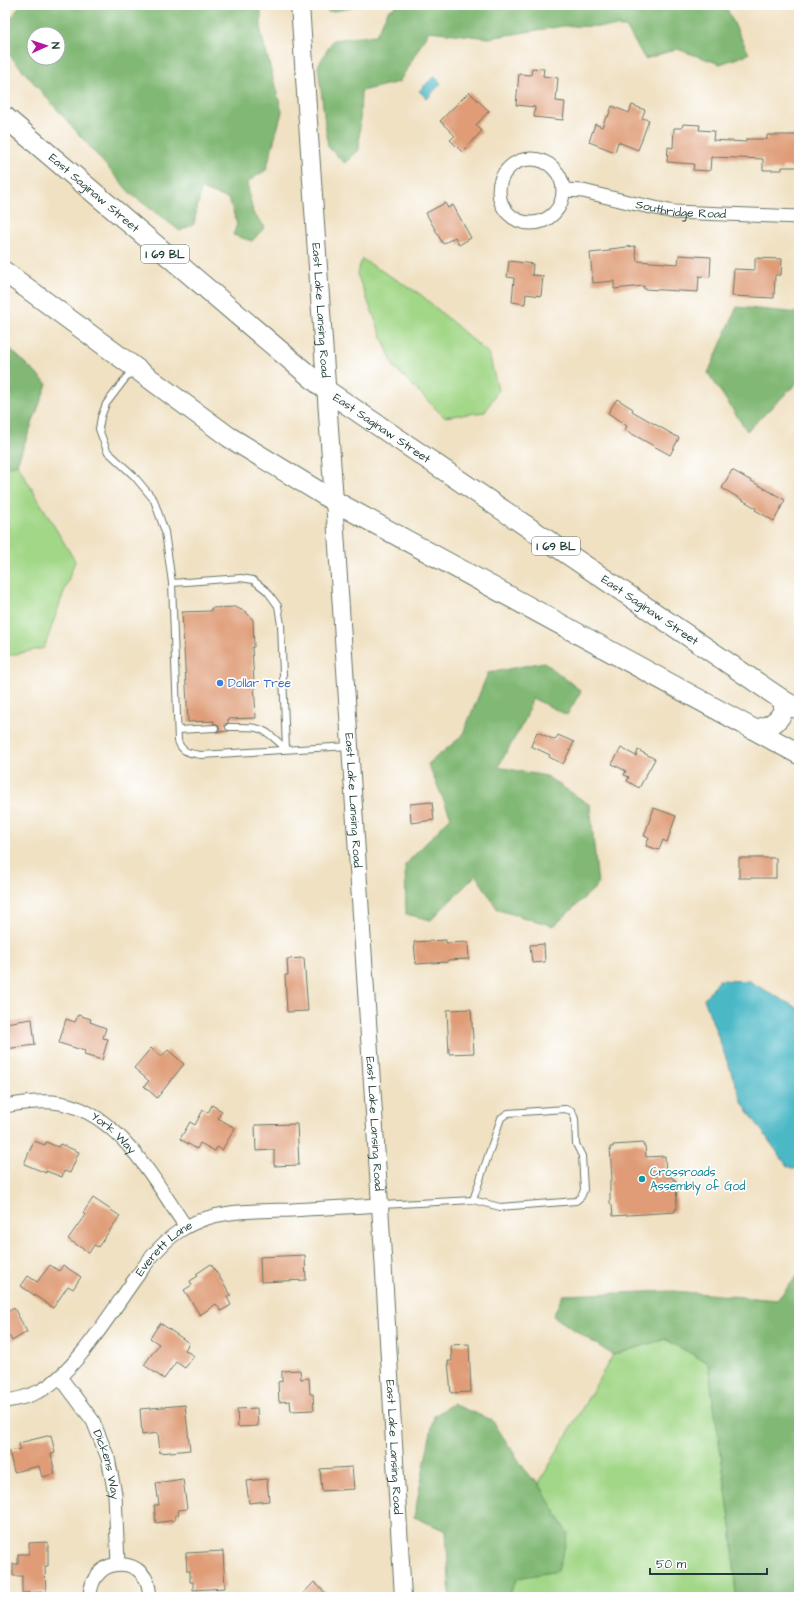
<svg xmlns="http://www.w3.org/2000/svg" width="804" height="1602" font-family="'Architects Daughter',sans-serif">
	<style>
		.green { fill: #a2d787; stroke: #608a5e }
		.forest { fill: #81b874; stroke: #507a54; fill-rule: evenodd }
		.water { fill: #4bb8c6; stroke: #357a7d }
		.building { fill: #df9c77 }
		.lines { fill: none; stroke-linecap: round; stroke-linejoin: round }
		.service-casing { stroke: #687666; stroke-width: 8 }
		.minor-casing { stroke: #687666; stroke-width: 15 }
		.tertiary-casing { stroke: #687666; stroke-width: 18 }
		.secondary-casing { stroke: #687666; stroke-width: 20 }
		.primary-casing { stroke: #687666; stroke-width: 22 }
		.service { stroke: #fff; stroke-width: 6 }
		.minor { stroke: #fff; stroke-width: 13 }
		.tertiary { stroke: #fff; stroke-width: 16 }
		.secondary { stroke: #fff; stroke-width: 18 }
		.primary { stroke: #fff; stroke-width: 20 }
		.shop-dot { fill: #3f7fe0; stroke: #fff; stroke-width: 1.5 }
		.culture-dot { fill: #0f9aa8; stroke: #fff; stroke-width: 1.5 }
		.labels { text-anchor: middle; stroke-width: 3.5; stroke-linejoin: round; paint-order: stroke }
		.shield { fill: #fff; stroke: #627771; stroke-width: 1 }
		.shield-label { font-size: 11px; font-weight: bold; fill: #1f3d34 }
		.street-label { font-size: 12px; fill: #1f3d34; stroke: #fff }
		.shop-label { font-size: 12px; fill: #366cbe; stroke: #fff; text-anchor: start }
		.culture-label { font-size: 12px; fill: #0d838f; stroke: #fff; text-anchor: start }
	</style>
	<rect width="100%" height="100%" fill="#fff"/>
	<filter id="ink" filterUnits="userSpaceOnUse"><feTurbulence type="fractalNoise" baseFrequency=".025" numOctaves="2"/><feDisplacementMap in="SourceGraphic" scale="8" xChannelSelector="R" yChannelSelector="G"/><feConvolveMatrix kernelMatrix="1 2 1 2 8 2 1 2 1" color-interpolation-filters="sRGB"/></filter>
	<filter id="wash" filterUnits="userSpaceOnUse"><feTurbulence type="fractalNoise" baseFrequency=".012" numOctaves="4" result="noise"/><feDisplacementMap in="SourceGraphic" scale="16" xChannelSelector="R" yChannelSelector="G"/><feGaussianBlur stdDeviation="0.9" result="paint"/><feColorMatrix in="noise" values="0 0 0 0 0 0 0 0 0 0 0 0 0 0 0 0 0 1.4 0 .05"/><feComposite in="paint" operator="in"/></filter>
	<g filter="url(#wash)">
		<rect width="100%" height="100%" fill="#f0e1c3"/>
		<!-- green -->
		<g class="green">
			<polygon points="362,259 420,294 489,354 498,390 485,412 444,417 394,367 357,274"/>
			<polygon points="17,464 75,561 44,648 7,656 5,658 5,468"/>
			<polygon points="665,1339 708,1363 732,1533 736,1597 508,1597 518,1578 568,1535 539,1483 613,1355"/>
		</g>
		<!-- forest -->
		<g class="forest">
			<path d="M20 5H261V33L282 112 266 170 247 182 253 213 265 227 252 241 233 235 237 224 229 199 201 189 194 224 180 231 131 194 5 50V29ZM34 34H58V58H34Z"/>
			<polygon points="326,5 351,5 351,8 328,12"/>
			<polygon points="399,5 580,5 583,7 589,5 725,5 749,54 720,64 677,49 645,59 626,27 563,26 489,38 429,31 399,82 361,91 359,150 345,163 328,147 318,66 333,40 376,35 388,11"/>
			<polygon points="737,307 799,313 799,381 747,431 708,373"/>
			<polygon points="5,344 47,384 17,464 5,468"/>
			<polygon points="544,662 581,691 567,715 532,698 526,718 498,767 546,776 590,805 598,885 554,926 498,910 476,875 431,920 406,914 405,865 451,817 428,764 462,736 488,673"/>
			<polygon points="799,1274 799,1597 736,1597 732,1533 708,1363 665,1339 613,1355 553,1316 563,1295 673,1291 777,1300"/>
			<polygon points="452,1404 492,1420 529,1476 539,1483 568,1535 558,1571 518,1578 508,1597 450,1597 446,1531 414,1517 434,1416"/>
		</g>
		<!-- water -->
		<g class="water">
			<polygon points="434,76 441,83 427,99 419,91"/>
			<polygon points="719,980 749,981 799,1009 799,1170 787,1166 743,1104 704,999"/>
		</g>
		<g id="blocks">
			<!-- building -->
			<g class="building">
				<polygon points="532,68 544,69 543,76 558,78 556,101 565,102 563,120 534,117 535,107 516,105 519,74 531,75"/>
				<polygon points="469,92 489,111 476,125 482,131 462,152 450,140 455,136 440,121"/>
				<polygon points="632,105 645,110 642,118 649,120 638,150 618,142 615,152 589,142 595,124 602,127 606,117 608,117 612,106 629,113"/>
				<polygon points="683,124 700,125 699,130 714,131 713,140 746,142 746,139 767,139 767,135 799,135 799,167 782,167 782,170 763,170 763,159 711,157 710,171 693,170 694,164 667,162 668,147 673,148 674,128 682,128"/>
				<polygon points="445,203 448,208 453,205 471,238 459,245 455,237 443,244 426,213"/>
				<polygon points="635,246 637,261 678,264 679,255 711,257 710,277 699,276 698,292 644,289 644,286 614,289 614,281 593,283 590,253 610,251 610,249"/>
				<polygon points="755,258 782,259 781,275 775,275 774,298 732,296 734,269 755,270"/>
				<polygon points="509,261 533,264 532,275 543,276 541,296 526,294 525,304 512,302 514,278 507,277"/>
				<polygon points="617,399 633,409 632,411 679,438 670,455 625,430 627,426 608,413"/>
				<polygon points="732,470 785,500 774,521 755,510 756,508 722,488"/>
				<polygon points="235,607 246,612 253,620 254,647 252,647 256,718 228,719 228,723 225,724 225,727 229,731 216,732 219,730 219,727 217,724 214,724 214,721 188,722 182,612 211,611 211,608"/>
				<polygon points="537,732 555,740 558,735 574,742 563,764 549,757 550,755 531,746"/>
				<polygon points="621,748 636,756 638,750 655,759 639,788 627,781 629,777 624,775 626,771 612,764"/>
				<polygon points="432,802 434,820 411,823 410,804"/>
				<polygon points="654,808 676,816 667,842 663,840 659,850 646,846 649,837 644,836"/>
				<rect x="739" y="858" width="37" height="20"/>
				<polygon points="446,940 446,943 468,942 469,959 448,960 448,962 416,964 414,942"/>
				<polygon points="544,944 545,962 532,963 530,945"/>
				<polygon points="304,958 308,1011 287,1012 285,975 288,975 287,959"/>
				<polygon points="471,1009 474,1053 449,1054 447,1010"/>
				<polygon points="78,1015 91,1019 90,1022 106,1028 103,1038 108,1039 102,1060 84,1055 85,1051 59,1043 66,1019 75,1022"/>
				<polygon points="32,1019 35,1045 5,1049 5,1023"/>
				<polygon points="151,1048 161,1057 168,1050 184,1064 157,1098 144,1086 149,1081 134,1068"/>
				<polygon points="212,1105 222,1111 218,1118 235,1128 222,1150 217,1147 215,1151 200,1143 197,1149 180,1139 190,1122 195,1125 203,1110 208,1113"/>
				<polygon points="297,1124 299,1165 274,1166 274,1150 256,1151 255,1125"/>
				<polygon points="34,1141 45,1145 46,1142 58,1147 60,1144 79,1152 70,1173 64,1171 62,1177 46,1171 46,1173 24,1164"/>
				<polygon points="643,1143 643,1145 645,1146 646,1157 665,1156 666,1177 673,1177 673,1180 676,1180 677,1209 675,1209 675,1212 613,1216 612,1205 610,1203 610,1180 612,1180 610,1147 613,1147 613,1145"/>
				<polygon points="93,1198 120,1216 98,1247 94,1245 89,1253 68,1239 85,1215 83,1213"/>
				<polygon points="305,1255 306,1280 261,1282 260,1257"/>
				<polygon points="211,1264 231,1295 227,1297 231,1305 221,1311 216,1304 200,1315 184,1290 192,1285 190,1281 198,1276 196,1274"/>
				<polygon points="50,1265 59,1271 63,1265 81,1277 73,1289 68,1286 53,1308 21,1286 28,1276 37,1282"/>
				<polygon points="14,1308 27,1332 12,1341 9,1335 5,1337 5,1313"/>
				<polygon points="160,1323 189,1343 185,1350 194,1356 185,1368 176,1362 164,1379 144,1365 159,1344 150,1338"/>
				<polygon points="469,1344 471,1392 451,1393 448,1361 452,1361 451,1345"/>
				<polygon points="300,1370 301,1379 309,1378 310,1394 313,1394 314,1410 291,1411 290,1401 279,1402 278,1382 282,1381 282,1371"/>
				<polygon points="185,1405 190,1450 160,1453 158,1433 142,1435 140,1409"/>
				<polygon points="257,1408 258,1426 238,1427 237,1409"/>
				<polygon points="51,1435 55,1453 51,1454 55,1474 42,1477 39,1466 14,1472 9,1451 20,1449 19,1443"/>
				<polygon points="352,1467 354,1489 322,1491 320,1469"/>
				<polygon points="183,1479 187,1509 178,1510 179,1515 175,1515 175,1520 156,1523 154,1505 159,1505 156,1483"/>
				<polygon points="267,1479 269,1501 249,1503 246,1481"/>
				<polygon points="48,1542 48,1566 45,1566 46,1592 22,1593 22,1576 13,1576 13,1564 18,1564 18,1554 29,1554 29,1543"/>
				<polygon points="223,1551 225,1588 193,1590 193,1582 190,1582 190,1571 187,1571 186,1553"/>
				<polygon points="314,1582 330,1597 300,1597"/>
			</g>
		</g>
	</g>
	<g filter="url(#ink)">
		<use href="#blocks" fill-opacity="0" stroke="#687666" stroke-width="1"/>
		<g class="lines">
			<!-- service casing -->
			<g class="service-casing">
				<g id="service">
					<path d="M132 370 106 404 101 417 99 429 107 451 134 476 154 500 165 532 172 583 178 741C182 753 190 753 201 755L350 746"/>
					<polyline points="172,583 241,578 253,580 267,591 278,606 281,625 286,749"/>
					<path d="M229 727C262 727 262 726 286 749"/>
					<polyline points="178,730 215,728"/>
					<polyline points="382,1205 473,1200 500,1207 576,1201 581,1197 584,1190 582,1156 576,1144 575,1119 572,1111 565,1109 508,1113 501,1118 473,1200"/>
				</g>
			</g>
			<!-- minor casing -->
			<g class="minor-casing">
				<g id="minor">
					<circle cx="531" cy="191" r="32"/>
					<path id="s1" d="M564 190 583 191 632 203 674 212 799 217"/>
					<path id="s2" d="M5 1106C21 1103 37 1101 53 1102 117 1108 154 1180 186 1227"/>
					<path id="s3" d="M60 1377 93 1421 108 1458 115 1494 118 1564"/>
					<path id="s4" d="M5 1401C16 1400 29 1396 40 1391 76 1372 111 1312 135 1279 149 1259 164 1239 186 1227 217 1209 257 1211 292 1210 321 1208 351 1207 380 1205"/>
					<path d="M90 1597C91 1551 153 1556 149 1597"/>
				</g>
			</g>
			<!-- tertiary casing -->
			<g class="tertiary-casing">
				<g id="tertiary">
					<path id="s5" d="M334 501 380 1205 403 1597"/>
				</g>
			</g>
			<!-- secondary casing -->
			<g class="secondary-casing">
				<g id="secondary">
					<path id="s6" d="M300 5 334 501"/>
				</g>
			</g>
			<!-- primary casing -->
			<g class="primary-casing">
				<g id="primary">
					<path id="s7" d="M5 117 326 390 787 703 799 709"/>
					<polyline points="5,272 229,437 334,501 799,754"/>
					<path d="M756 730C775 725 780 720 787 703"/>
				</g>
			</g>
			<!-- service -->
			<use href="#service" class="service"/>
			<!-- minor -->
			<use href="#minor" class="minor"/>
			<!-- tertiary -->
			<use href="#tertiary" class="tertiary"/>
			<!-- secondary -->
			<use href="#secondary" class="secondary"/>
			<!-- primary -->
			<use href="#primary" class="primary"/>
		</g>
	</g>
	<!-- markers -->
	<circle class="shop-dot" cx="220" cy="683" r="4"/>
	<circle class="culture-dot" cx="642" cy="1179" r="4"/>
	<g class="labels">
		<!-- shield labels -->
		<g class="shield">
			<rect x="141" y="245" width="48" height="18" rx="3"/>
			<rect x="532" y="537" width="48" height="18" rx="3"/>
		</g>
		<g class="shield-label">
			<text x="165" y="258">I 69 BL</text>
			<text x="556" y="550">I 69 BL</text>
		</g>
		<!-- street labels -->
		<g class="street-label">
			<text dy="4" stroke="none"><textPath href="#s7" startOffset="117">East Saginaw Street</textPath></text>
			<text dy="4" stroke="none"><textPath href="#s1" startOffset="119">Southridge Road</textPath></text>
			<text dy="4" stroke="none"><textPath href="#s6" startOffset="306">East Lake Lansing Road</textPath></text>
			<text dy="4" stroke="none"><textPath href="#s7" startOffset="489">East Saginaw Street</textPath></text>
			<text dy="4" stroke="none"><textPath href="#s7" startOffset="813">East Saginaw Street</textPath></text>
			<text dy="4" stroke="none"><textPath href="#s5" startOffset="300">East Lake Lansing Road</textPath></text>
			<text dy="4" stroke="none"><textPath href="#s5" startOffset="624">East Lake Lansing Road</textPath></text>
			<text dy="4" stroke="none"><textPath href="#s2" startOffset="118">York Way</textPath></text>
			<text dy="4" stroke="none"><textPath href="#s4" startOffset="227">Everett Lane</textPath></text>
			<text dy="4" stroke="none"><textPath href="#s5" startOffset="948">East Lake Lansing Road</textPath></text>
			<text dy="4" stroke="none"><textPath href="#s3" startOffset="101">Dickens Way</textPath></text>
		</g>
		<!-- shop labels -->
		<g class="shop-label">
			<text x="228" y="687">Dollar Tree</text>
		</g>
		<!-- culture labels -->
		<g class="culture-label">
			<text x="650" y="1176">Crossroads<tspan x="650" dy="14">Assembly of God</tspan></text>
		</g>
	</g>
	<!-- margin -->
	<rect width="804" height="1602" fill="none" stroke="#fff" stroke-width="20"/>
	<!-- north arrow -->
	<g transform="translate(46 46) rotate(87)"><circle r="19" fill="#ffffff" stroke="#a5b1ae"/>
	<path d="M0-3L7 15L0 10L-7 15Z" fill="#b5179e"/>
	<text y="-6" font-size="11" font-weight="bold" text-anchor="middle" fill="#1f3d34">N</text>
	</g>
	<!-- scale -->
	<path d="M650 1568v6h117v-6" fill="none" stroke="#1f3d34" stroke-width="2"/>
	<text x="656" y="1568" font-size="12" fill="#1f3d34" stroke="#ffffff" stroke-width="3" paint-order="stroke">50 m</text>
</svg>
